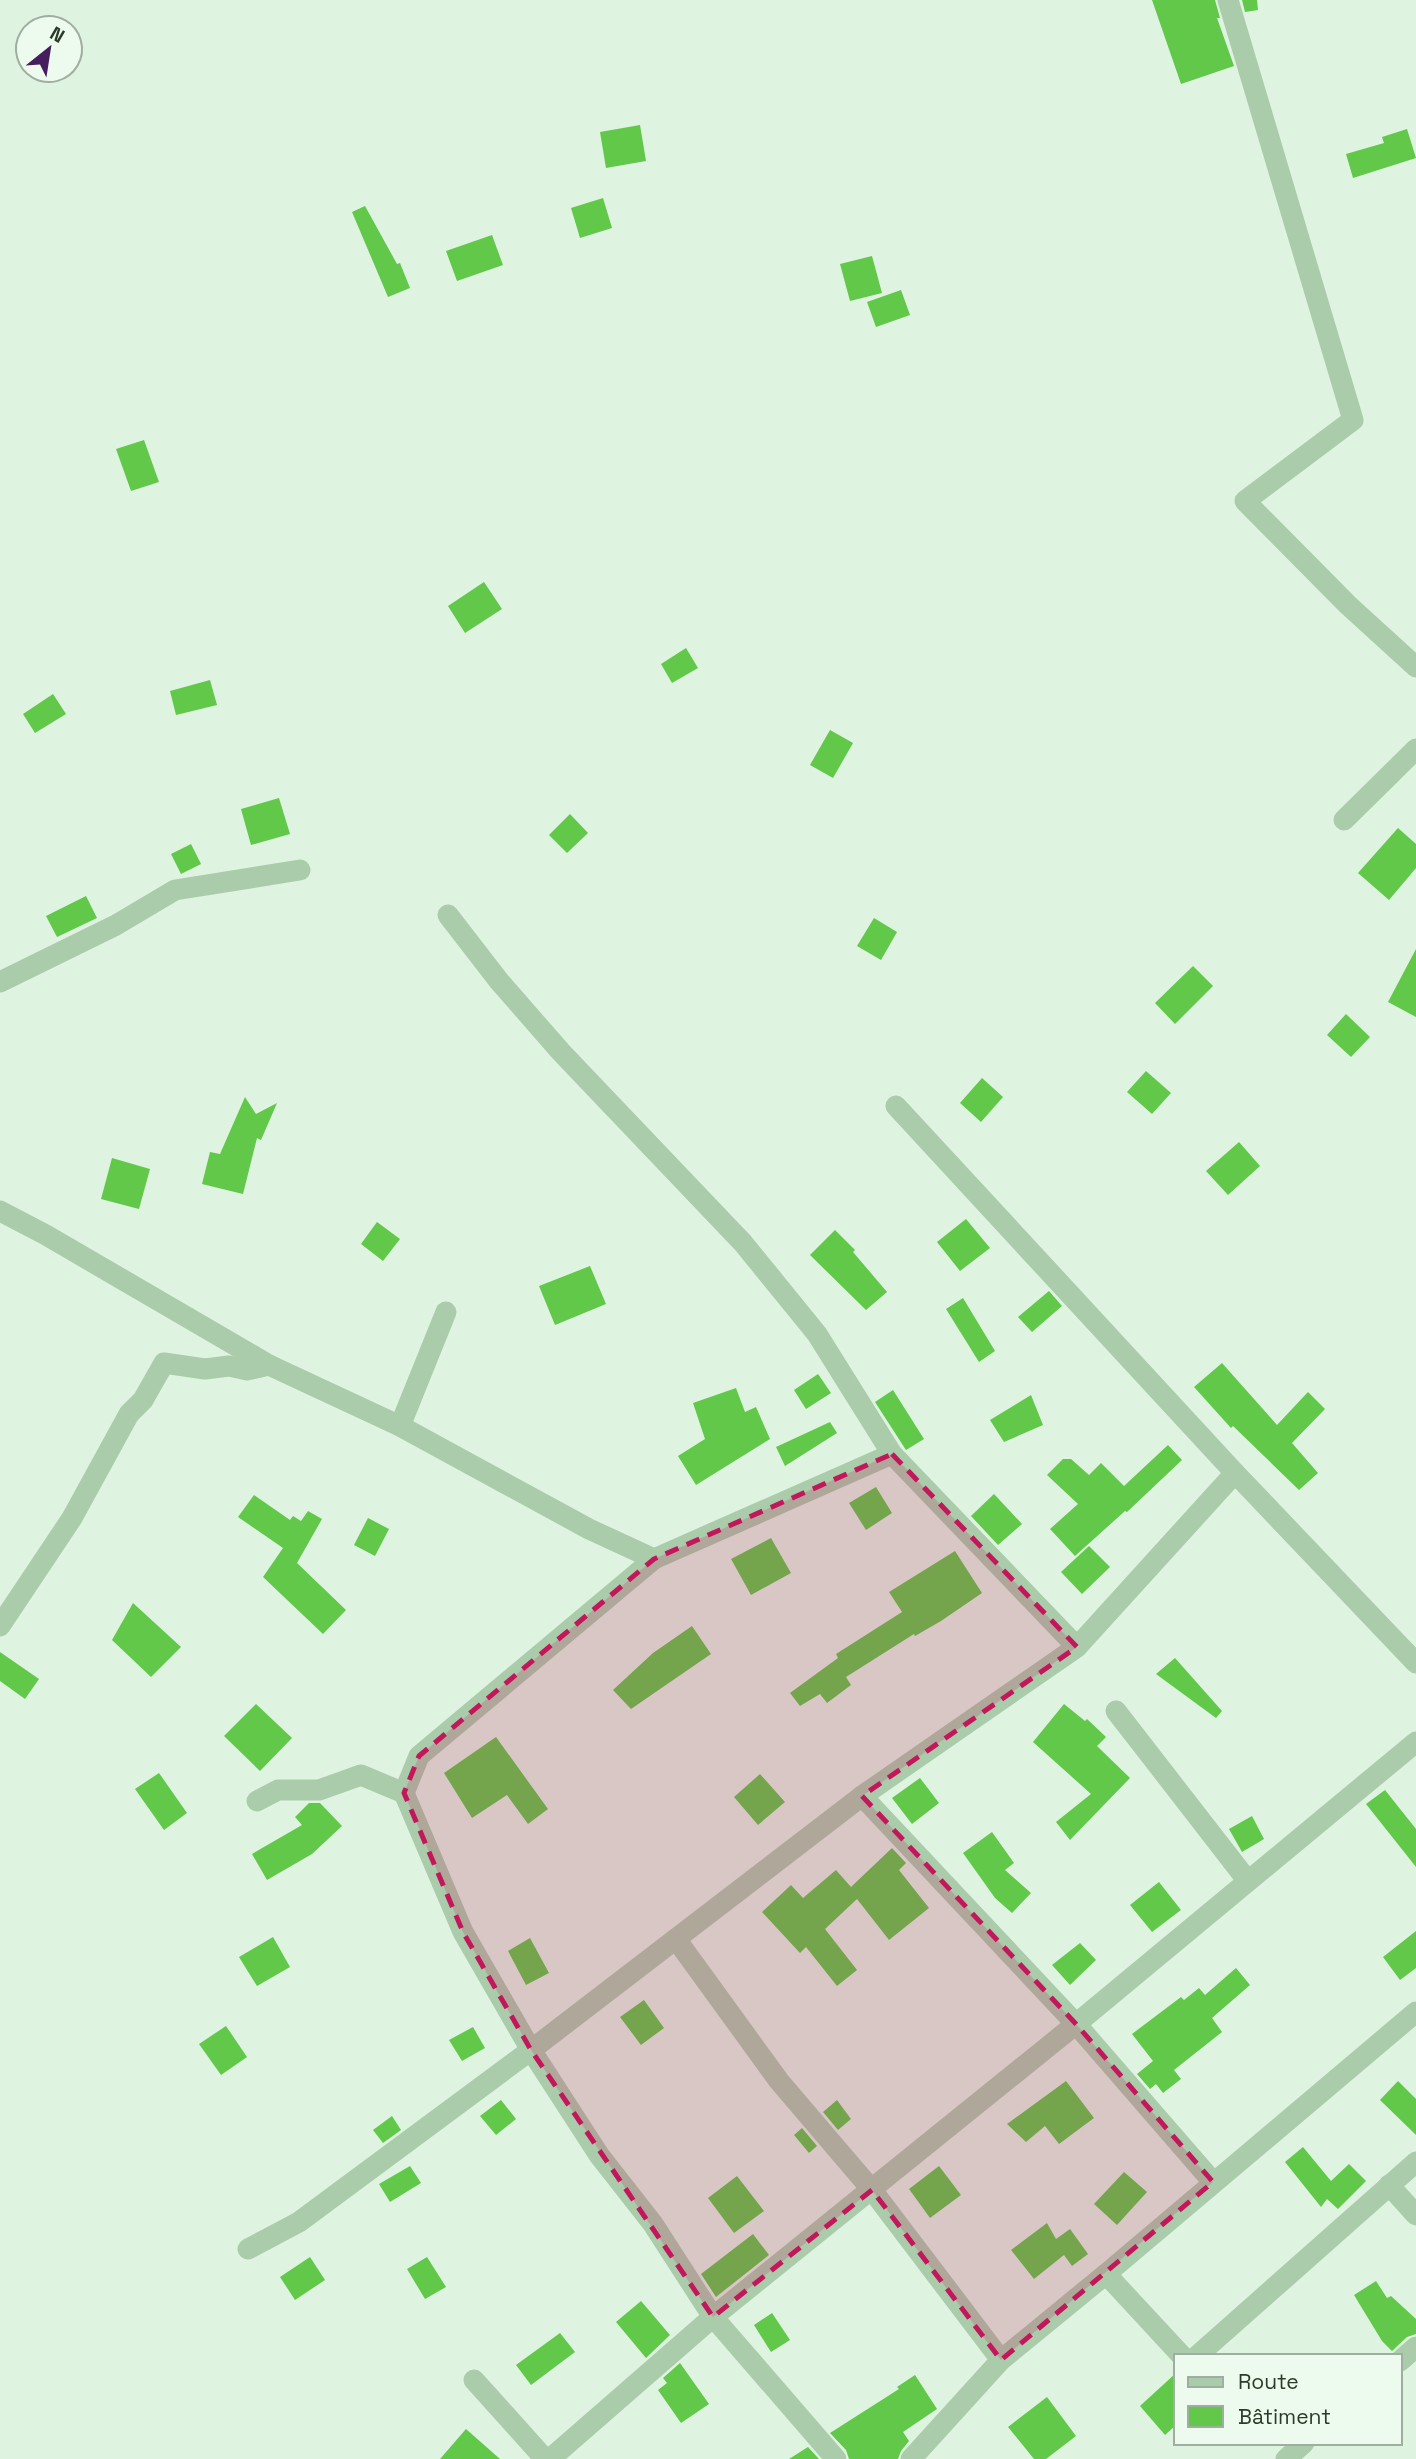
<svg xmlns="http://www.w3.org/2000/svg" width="1416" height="2459" font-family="'Space Grotesk',sans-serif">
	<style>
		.building { fill: #61c849 }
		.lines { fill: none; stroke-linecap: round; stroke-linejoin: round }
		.street { stroke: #aaccab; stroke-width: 21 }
		.marked { fill: #c2185b; fill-opacity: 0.2; stroke: #c2185b; stroke-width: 5; stroke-dasharray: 14 9; stroke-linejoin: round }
	</style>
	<rect width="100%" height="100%" fill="#dff3e1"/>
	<!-- building -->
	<g class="building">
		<polygon points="1152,0 1215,0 1220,18 1217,18 1234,66 1181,84"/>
		<polygon points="1242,0 1257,0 1258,10 1245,12"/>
		<polygon points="640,125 646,161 606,168 600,132"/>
		<polygon points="1407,129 1416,158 1353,178 1346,154 1384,143 1382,137"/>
		<polygon points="603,198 612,228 580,238 571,208"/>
		<polygon points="365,206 397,264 400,263 410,288 388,297 352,212"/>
		<polygon points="492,235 503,265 457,281 446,251"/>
		<polygon points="872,256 882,293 850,301 840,264"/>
		<polygon points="901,290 910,315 876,327 867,302"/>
		<polygon points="144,440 159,482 131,491 116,449"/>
		<polygon points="484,582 502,609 465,633 448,606"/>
		<polygon points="686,648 698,668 672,683 661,664"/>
		<polygon points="210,680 217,705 176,715 170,691"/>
		<polygon points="53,694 66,714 35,733 23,714"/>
		<polygon points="830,730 853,743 833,778 810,765"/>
		<polygon points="279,798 290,834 251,845 241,809"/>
		<polygon points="570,814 588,833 567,853 549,835"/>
		<polygon points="1398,828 1416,844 1416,868 1389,900 1358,873"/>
		<polygon points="191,844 201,864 181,874 171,854"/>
		<polygon points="86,896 97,918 57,937 46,916"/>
		<polygon points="874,918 897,932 881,960 857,946"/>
		<polygon points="1416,949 1416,1017 1388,1002"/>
		<polygon points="1193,966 1213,986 1175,1024 1155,1003"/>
		<polygon points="1346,1014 1370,1037 1351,1057 1327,1035"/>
		<polygon points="1146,1071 1171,1093 1152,1114 1127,1092"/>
		<polygon points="982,1078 1003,1097 981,1122 960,1103"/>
		<polygon points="245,1097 256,1114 277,1103 261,1140 257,1138 243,1194 202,1184 210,1152 220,1154"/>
		<polygon points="1239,1142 1260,1166 1228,1195 1206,1171"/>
		<polygon points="112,1158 150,1169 139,1209 101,1199"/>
		<polygon points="966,1219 990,1248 960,1271 937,1242"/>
		<polygon points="377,1222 400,1239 383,1261 361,1244"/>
		<polygon points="835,1230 855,1250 853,1252 887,1292 866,1310 810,1255"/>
		<polygon points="590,1266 606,1304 555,1325 539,1286"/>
		<polygon points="1049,1291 1062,1306 1032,1332 1018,1317"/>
		<polygon points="963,1298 995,1351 979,1362 946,1309"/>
		<polygon points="1222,1363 1277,1425 1308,1392 1325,1409 1292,1443 1318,1473 1299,1490 1233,1426 1231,1428 1194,1387"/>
		<polygon points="818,1374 831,1393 806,1409 794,1390"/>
		<polygon points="736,1388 745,1412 756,1407 770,1439 696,1485 678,1456 705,1439 693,1403"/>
		<polygon points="893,1390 924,1439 906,1450 875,1402"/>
		<polygon points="1031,1395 1043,1425 1004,1442 990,1420"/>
		<polygon points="830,1422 837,1433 785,1466 776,1447"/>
		<polygon points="1168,1445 1182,1460 1127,1512 1125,1511 1075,1556 1050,1529 1078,1504 1047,1475 1063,1459 1071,1459 1089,1475 1101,1463 1124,1486"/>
		<polygon points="876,1487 892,1513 866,1530 849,1503"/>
		<polygon points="994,1494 1022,1524 998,1545 971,1516"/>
		<polygon points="254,1495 290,1520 293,1516 301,1521 308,1511 322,1519 297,1563 346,1610 323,1634 263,1577 283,1548 238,1517"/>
		<polygon points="368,1518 389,1529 375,1556 354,1545"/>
		<polygon points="771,1538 791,1573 751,1595 731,1559"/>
		<polygon points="1089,1546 1110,1567 1082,1594 1061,1572"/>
		<polygon points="955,1551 982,1593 941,1621 915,1636 914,1634 846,1677 851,1685 827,1703 820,1694 800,1706 790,1693 838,1658 836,1654 902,1612 889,1592"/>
		<polygon points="133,1603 181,1647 151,1677 112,1640"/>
		<polygon points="692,1626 711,1654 631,1709 613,1690 653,1653"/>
		<polygon points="0,1652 39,1679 25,1699 0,1681"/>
		<polygon points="1175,1658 1222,1711 1216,1718 1156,1674"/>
		<polygon points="256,1704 292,1738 260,1771 224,1736"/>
		<polygon points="1064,1704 1085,1721 1087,1719 1106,1737 1097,1746 1130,1778 1070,1840 1056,1822 1091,1794 1033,1742"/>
		<polygon points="496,1737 548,1809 528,1824 507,1795 472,1818 444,1773"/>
		<polygon points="159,1773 187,1813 164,1830 135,1789"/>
		<polygon points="760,1774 785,1802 758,1825 734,1797"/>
		<polygon points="920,1778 939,1803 912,1824 892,1798"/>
		<polygon points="1385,1790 1416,1829 1416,1867 1366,1804"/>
		<polygon points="309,1803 320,1803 342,1826 312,1854 267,1880 252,1854 302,1825 295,1817"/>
		<polygon points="1252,1816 1264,1839 1242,1852 1229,1829"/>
		<polygon points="992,1832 1014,1863 1005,1870 1031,1893 1012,1913 995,1898 963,1853"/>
		<polygon points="892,1848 906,1863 899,1870 929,1908 889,1940 857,1899 825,1929 857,1970 837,1986 806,1947 800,1953 762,1912 791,1885 803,1898 836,1870 851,1887"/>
		<polygon points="1159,1882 1181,1910 1152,1932 1130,1905"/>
		<polygon points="1416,1931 1416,1968 1400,1980 1383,1957"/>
		<polygon points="273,1937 290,1967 257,1986 239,1957"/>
		<polygon points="530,1938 549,1973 526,1985 508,1951"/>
		<polygon points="1080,1943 1096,1960 1070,1985 1052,1965"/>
		<polygon points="1236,1968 1250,1985 1212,2018 1222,2032 1174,2070 1181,2079 1163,2093 1156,2084 1150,2089 1137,2074 1153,2061 1132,2034 1181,1997 1184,2000 1199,1988 1205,1995"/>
		<polygon points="644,2000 664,2028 641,2045 620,2017"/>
		<polygon points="226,2026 247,2057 221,2075 199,2044"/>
		<polygon points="473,2027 485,2048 462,2061 449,2040"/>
		<polygon points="1066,2081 1094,2118 1059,2144 1045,2126 1026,2142 1007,2124"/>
		<polygon points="1398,2081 1416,2099 1416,2135 1380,2100"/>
		<polygon points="501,2100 516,2119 496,2135 480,2116"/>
		<polygon points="837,2100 851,2119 838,2130 823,2112"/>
		<polygon points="392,2116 401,2130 383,2143 373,2130"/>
		<polygon points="802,2128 817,2146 809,2153 794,2135"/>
		<polygon points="1303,2147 1331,2181 1349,2164 1366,2181 1338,2209 1327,2199 1321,2207 1285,2162"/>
		<polygon points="410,2166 421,2183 390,2202 379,2184"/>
		<polygon points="939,2166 961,2195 930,2218 909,2189"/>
		<polygon points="1124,2172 1147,2192 1117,2225 1094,2204"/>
		<polygon points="737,2176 764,2211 734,2233 708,2198"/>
		<polygon points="1047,2223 1056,2239 1070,2229 1088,2254 1072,2266 1064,2255 1034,2279 1011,2250"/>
		<polygon points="753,2234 769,2255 716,2297 701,2274"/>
		<polygon points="310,2257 325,2280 295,2300 280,2277"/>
		<polygon points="427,2257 446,2287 425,2299 407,2269"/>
		<polygon points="1376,2281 1387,2298 1391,2296 1416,2319 1416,2334 1407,2337 1392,2351 1382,2341 1354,2295"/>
		<polygon points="641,2301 670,2335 646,2358 616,2322"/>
		<polygon points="772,2313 790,2340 771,2352 754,2325"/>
		<polygon points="560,2333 575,2352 531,2385 516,2365"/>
		<polygon points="680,2363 709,2404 681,2423 658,2390 667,2383 663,2378"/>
		<polygon points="1176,2373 1176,2425 1165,2435 1140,2406"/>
		<polygon points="915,2375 937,2409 903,2432 909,2441 901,2451 898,2459 849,2459 846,2450 830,2433 899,2389 897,2387"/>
		<polygon points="1047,2397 1076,2436 1046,2459 1034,2459 1008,2427"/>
		<polygon points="466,2429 500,2459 440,2459"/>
		<polygon points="808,2447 819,2459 789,2459"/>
	</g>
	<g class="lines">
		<!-- street -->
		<g class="street">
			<polyline points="1228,0 1353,420 1245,501 1348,605 1416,667"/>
			<polyline points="1344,820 1416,749"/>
			<polyline points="448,915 499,981 561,1052 743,1243 817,1334 892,1454 1077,1647"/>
			<polyline points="0,982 116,925 175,890 300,870"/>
			<polyline points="896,1106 1235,1473 1416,1663"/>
			<polyline points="0,1211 46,1235 269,1365 400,1426 589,1529 654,1559 892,1454"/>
			<polyline points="400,1426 446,1312"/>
			<polyline points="0,1626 72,1518 129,1414 143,1400 164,1363 205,1369 229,1366 247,1370 269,1365"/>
			<polyline points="1116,1711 1247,1880"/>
			<polyline points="404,1793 463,1932 531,2050 599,2155 653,2224 713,2317 836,2459"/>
			<polyline points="862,1796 1076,2024 1213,2182"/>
			<polyline points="257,1801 278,1790 319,1790 361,1775 404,1793 419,1756 654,1559"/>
			<polyline points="676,1939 779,2081 872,2190 1001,2360"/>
			<polyline points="1389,2185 1416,2215"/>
			<polyline points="248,2249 299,2222 531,2050 862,1796 1077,1647 1235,1473"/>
			<polyline points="1106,2274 1182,2356"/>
			<polyline points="1197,2356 1416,2162"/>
			<polyline points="1400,2361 1416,2347"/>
			<polyline points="474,2380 545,2459"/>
			<polyline points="550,2459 713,2317 1076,2024 1416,1742"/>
			<polyline points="911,2459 1001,2360 1106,2274 1416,2012"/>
			<polyline points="1286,2459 1304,2443"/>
		</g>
	</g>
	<!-- marked area -->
	<path class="marked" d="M892 1454 1077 1647 862 1796 1076 2024 1213 2182 1001 2360 872 2190 713 2317 531 2050 463 1932 404 1793 419 1756 654 1559Z"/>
	<!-- legend -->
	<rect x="1174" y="2354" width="228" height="91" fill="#ecfbee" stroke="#9faea0" stroke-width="2"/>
	<rect x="1188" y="2377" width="35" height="10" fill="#aaccab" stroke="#9faea0" stroke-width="2"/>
	<text x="1238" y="2389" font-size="21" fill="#2c3a2a">Route</text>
	<rect x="1188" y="2406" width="35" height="21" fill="#61c849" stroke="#9faea0" stroke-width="2"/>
	<text x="1238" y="2424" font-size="21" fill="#2c3a2a">Bâtiment</text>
	<!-- north arrow -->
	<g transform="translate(49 49) rotate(30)"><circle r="33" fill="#ecfbee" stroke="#9faea0" stroke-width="2"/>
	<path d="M0-5L12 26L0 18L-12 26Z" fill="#461e5d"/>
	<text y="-10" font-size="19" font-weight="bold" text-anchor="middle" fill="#2c3a2a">N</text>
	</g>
</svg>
